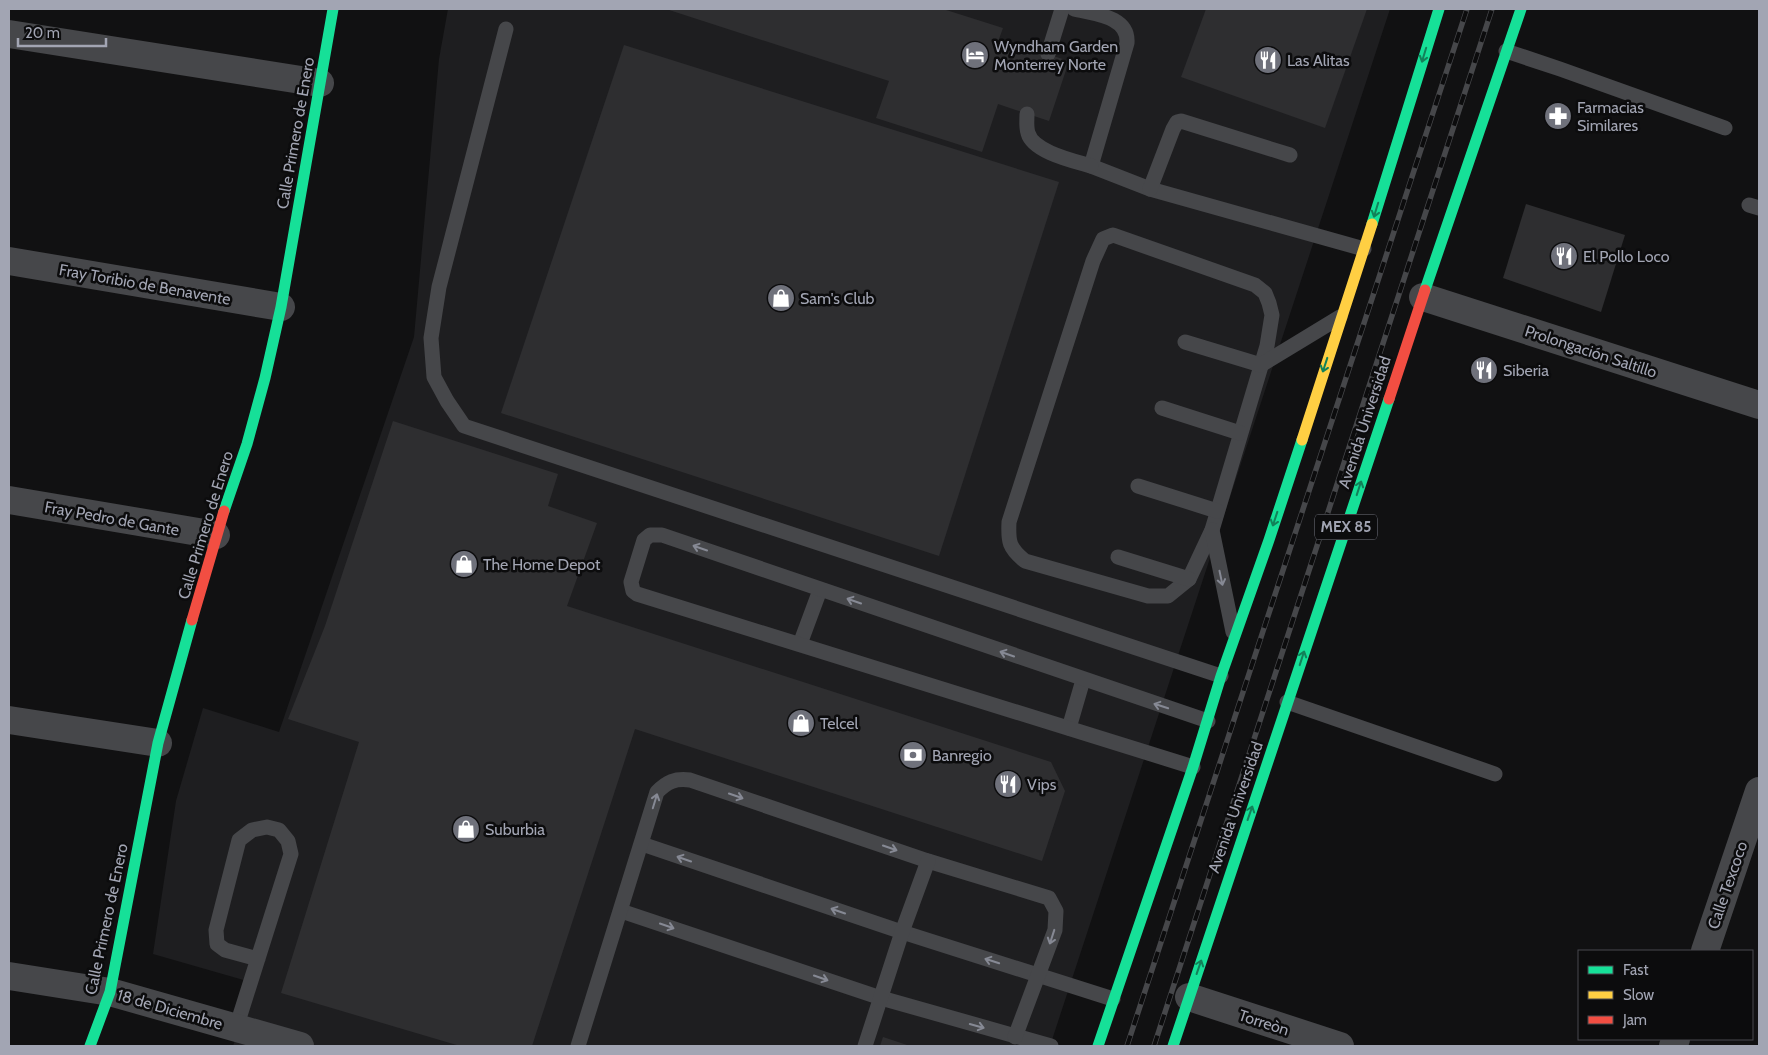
<svg xmlns="http://www.w3.org/2000/svg" width="1768" height="1055" font-family="Cabin,sans-serif">
	<style>
		.built { fill: #1e1e20 }
		.building { fill: #2e2e30 }
		.lines { fill: none; stroke-linecap: round; stroke-linejoin: round }
		.lane { stroke: #46474a; stroke-width: 15 }
		.street { stroke: #46474a; stroke-width: 28 }
		.fast { stroke: #16e098; stroke-width: 11 }
		.slow { stroke: #ffcf43; stroke-width: 11 }
		.jam { stroke: #f24e42; stroke-width: 11 }
		.rail-casing { stroke: #46474a; stroke-width: 5.5 }
		.rail { stroke: #0c0c0d; stroke-width: 4; stroke-dasharray: 11; stroke-linecap: butt }
		.oneway { stroke: #128159 }
		.oneway2 { stroke: #868994 }
		.labels { text-anchor: middle; stroke-width: 5; stroke-linejoin: round; paint-order: stroke }
		.shield { fill: #0c0c0d; stroke: #757781; stroke-width: 1 }
		.shield-label { font-size: 15px; font-weight: bold; fill: #a2a5b3 }
		.poi-label { font-size: 16px; fill: #a2a5b3; stroke: #0c0c0d; text-anchor: start }
		.street-label { font-size: 16px; fill: #a2a5b3; stroke: #0c0c0d }
	</style>
	<rect width="100%" height="100%" fill="#111112"/>
	<!-- built -->
	<polygon class="built" points="448,9 1390,9 1050,1046 233,1046 254,983 153,954 176,801 203,708 279,732 414,337 439,59"/>
	<!-- building -->
	<g class="building">
		<polygon points="666,9 943,9 1003,28 999,39 1069,61 1049,121 998,104 982,152 876,118 889,81"/>
		<polygon points="1206,9 1367,9 1325,128 1181,77"/>
		<polygon points="624,45 1059,182 939,556 501,413"/>
		<polygon points="1526,204 1625,235 1601,312 1503,278"/>
		<polygon points="393,421 558,474 548,506 597,523 567,606 1051,762 1065,791 1042,861 635,729 532,1046 460,1046 281,993 359,742 288,719 325,626"/>
		<polygon points="883,1037 910,1046 880,1046"/>
	</g>
	<g class="lines">
		<!-- lane -->
		<g class="lane">
			<path d="M1074 9C1094 14 1129 16 1127 43L1091 166 1150 189 1364 249"/>
			<polyline points="506,29 439,287 431,338 434,377 447,401 464,426 1221,676"/>
			<polyline points="1506,51 1560,69 1725,128"/>
			<polyline points="1048,54 1062,9"/>
			<path d="M1027 114C1027 120 1026 127 1028 133 1033 152 1074 161 1091 166"/>
			<polyline points="1150,189 1173,129 1177,122 1181,121 1290,155"/>
			<polyline points="1749,205 1759,208"/>
			<path d="M1113 235 1255 285 1265 293 1269 303 1272 315 1267 346 1212 530 1189 579 1168 596H1148L1025 561C1009 548 1008 542 1009 522L1093 261 1103 239Z"/>
			<polyline points="1185,342 1261,365 1340,317"/>
			<polyline points="1162,408 1240,433"/>
			<polyline points="1138,486 1217,511"/>
			<polyline points="1212,530 1233,632"/>
			<polyline points="1118,557 1189,579"/>
			<polyline points="800,644 820,590"/>
			<polyline points="1287,702 1495,774"/>
			<polyline points="1069,728 1083,680"/>
			<polyline points="1193,767 637,594 633,591 631,582 644,540 650,535 662,535 1208,721"/>
			<polyline points="642,844 902,932 1113,999"/>
			<polyline points="621,911 881,998 1051,1046"/>
			<polyline points="236,1028 291,854 288,841 279,830 267,827 252,830 239,840 216,930 217,944 225,950 258,959"/>
			<path d="M578 1046 657 792C667 782 675 778 690 780L928 861 1049 898 1056 911 1055 930 1015 1037"/>
			<polyline points="865,1046 902,932 928,861"/>
		</g>
		<!-- street -->
		<g class="street">
			<polyline points="9,34 320,83"/>
			<polyline points="9,261 281,307"/>
			<polyline points="1423,297 1759,405"/>
			<polyline points="9,500 216,535"/>
			<polyline points="9,720 158,743"/>
			<polyline points="1705,951 1759,791"/>
			<polyline points="9,976 110,992 300,1046"/>
			<polyline points="1189,997 1340,1046"/>
			<polyline points="1673,1046 1676,1039"/>
		</g>
		<!-- fast -->
		<g class="fast">
			<polyline points="1372,224 1439,9"/>
			<polyline points="1425,290 1521,9"/>
			<polyline points="224,511 247,444 265,378 281,307 333,9"/>
			<polyline points="90,1046 110,992 158,743 192,620"/>
			<polyline points="1098,1046 1193,767 1221,676 1269,540 1302,440"/>
			<polyline points="1173,1046 1389,399"/>
		</g>
		<!-- slow -->
		<polyline class="slow" points="1302,440 1372,224"/>
		<!-- jam -->
		<g class="jam">
			<polyline points="1389,399 1425,290"/>
			<polyline points="192,620 224,511"/>
		</g>
		<!-- rail casing -->
		<g class="rail-casing">
			<g id="rail">
				<polyline points="1127,1046 1467,9"/>
				<polyline points="1154,1046 1492,9"/>
			</g>
		</g>
		<!-- rail -->
		<use href="#rail" class="rail"/>
	</g>
	<!-- one-way arrows -->
	<defs><path id="oneway-shaft" d="M-6 0H5M1.5-3L5.5 0L1.5 3" fill="none" stroke-width="1.6" stroke-linecap="round" stroke-linejoin="round" transform="scale(1.25)"/></defs>
	<g class="oneway">
		<use href="#oneway-shaft" transform="translate(1424 55) rotate(107)"/>
		<use href="#oneway-shaft" transform="translate(1376 210) rotate(107)"/>
		<use href="#oneway-shaft" transform="translate(1325 365) rotate(108)"/>
		<use href="#oneway-shaft" transform="translate(1359 488) rotate(-72)"/>
		<use href="#oneway-shaft" transform="translate(1275 519) rotate(108)"/>
		<use href="#oneway-shaft" transform="translate(1302 658) rotate(-72)"/>
		<use href="#oneway-shaft" transform="translate(1250 813) rotate(-71)"/>
		<use href="#oneway-shaft" transform="translate(1199 967) rotate(-71)"/>
	</g>
	<g class="oneway2">
		<use href="#oneway-shaft" transform="translate(700 548) rotate(-161)"/>
		<use href="#oneway-shaft" transform="translate(1221 578) rotate(78)"/>
		<use href="#oneway-shaft" transform="translate(854 601) rotate(-161)"/>
		<use href="#oneway-shaft" transform="translate(1007 654) rotate(-161)"/>
		<use href="#oneway-shaft" transform="translate(1161 706) rotate(-162)"/>
		<use href="#oneway-shaft" transform="translate(736 796) rotate(19)"/>
		<use href="#oneway-shaft" transform="translate(655 801) rotate(-73)"/>
		<use href="#oneway-shaft" transform="translate(890 848) rotate(19)"/>
		<use href="#oneway-shaft" transform="translate(684 859) rotate(-161)"/>
		<use href="#oneway-shaft" transform="translate(838 911) rotate(-161)"/>
		<use href="#oneway-shaft" transform="translate(667 926) rotate(19)"/>
		<use href="#oneway-shaft" transform="translate(1052 937) rotate(108)"/>
		<use href="#oneway-shaft" transform="translate(992 961) rotate(-162)"/>
		<use href="#oneway-shaft" transform="translate(821 978) rotate(19)"/>
		<use href="#oneway-shaft" transform="translate(977 1026) rotate(16)"/>
	</g>
	<!-- icons -->
	<defs>
		<g id="hotel-disc" transform="scale(1.4375)"><circle r="9.5" fill="#6f717b" stroke="#0c0c0d"/><path d="M-6-4.5h1.5V1H6V5H4.5V3h-9V5H-6ZM-4 0a1.8 1.8 0 1 1 3.6 0ZM.5 0V-2.5h3Q6-2.5 6 0Z" fill="#fff"/></g>
		<g id="restaurant-disc" transform="scale(1.4375)"><circle r="9.5" fill="#6f717b" stroke="#0c0c0d"/><path d="M-5-6h1v4h1v-4h1v4h1v-4h1v5L-1.5 .5V6h-2V.5L-5-1ZM5-6V6H3V1.5H1.5Q1.5-4 5-6Z" fill="#fff"/></g>
		<g id="pharmacy-disc" transform="scale(1.4375)"><circle r="9.5" fill="#6f717b" stroke="#0c0c0d"/><path d="M-2-6h4v4h4v4h-4v4h-4v-4h-4v-4h4Z" fill="#fff"/></g>
		<g id="shop-disc" transform="scale(1.4375)"><circle r="9.5" fill="#6f717b" stroke="#0c0c0d"/><path d="M-5-2.5h2.3a2.7 3.5 0 0 1 5.4 0H5L5.5 6h-11ZM-1.5-2.5h3a1.5 2.3 0 0 0-3 0Z" fill="#fff"/></g>
		<g id="bank-disc" transform="scale(1.4375)"><circle r="9.5" fill="#6f717b" stroke="#0c0c0d"/><path d="M-6-4H6V4H-6ZM0-2.3a2.3 2.3 0 1 0 0 4.6a2.3 2.3 0 1 0 0-4.6Z" fill="#fff"/></g>
	</defs>
	<g fill-rule="evenodd">
		<use href="#hotel-disc" x="975" y="55"/>
		<use href="#restaurant-disc" x="1268" y="60"/>
		<use href="#pharmacy-disc" x="1558" y="116"/>
		<use href="#restaurant-disc" x="1564" y="256"/>
		<use href="#shop-disc" x="781" y="298"/>
		<use href="#restaurant-disc" x="1484" y="370"/>
		<use href="#shop-disc" x="464" y="564"/>
		<use href="#shop-disc" x="801" y="723"/>
		<use href="#bank-disc" x="913" y="755"/>
		<use href="#restaurant-disc" x="1008" y="784"/>
		<use href="#shop-disc" x="466" y="829"/>
	</g>
	<g class="labels">
		<!-- shield labels -->
		<rect class="shield" x="1315" y="514.5" width="62" height="25" rx="4"/>
		<g class="shield-label">
			<text x="1346" y="532">MEX 85</text>
		</g>
		<!-- poi labels -->
		<g class="poi-label">
			<text x="994" y="52">Wyndham Garden<tspan x="994" dy="18">Monterrey Norte</tspan></text>
			<text x="1287" y="66">Las Alitas</text>
			<text x="1577" y="113">Farmacias<tspan x="1577" dy="18">Similares</tspan></text>
			<text x="1583" y="262">El Pollo Loco</text>
			<text x="800" y="304">Sam's Club</text>
			<text x="1503" y="376">Siberia</text>
			<text x="483" y="570">The Home Depot</text>
			<text x="820" y="729">Telcel</text>
			<text x="932" y="761">Banregio</text>
			<text x="1027" y="790">Vips</text>
			<text x="485" y="835">Suburbia</text>
		</g>
		<!-- street labels -->
		<g class="street-label">
			<text transform="translate(295 133) rotate(-80)" y="6">Calle Primero de Enero</text>
			<text transform="translate(145 284) rotate(10)" y="6">Fray Toribio de Benavente</text>
			<text transform="translate(1591 351) rotate(18)" y="6">Prolongación Saltillo</text>
			<text transform="translate(1364 422) rotate(-72)" y="6">Avenida Universidad</text>
			<text transform="translate(112 518) rotate(10)" y="6">Fray Pedro de Gante</text>
			<text transform="translate(205 525) rotate(-73)" y="6">Calle Primero de Enero</text>
			<text transform="translate(1235 807) rotate(-71)" y="6">Avenida Universidad</text>
			<text transform="translate(1727 885) rotate(-71)" y="6">Calle Texcoco</text>
			<text transform="translate(106 919) rotate(-78)" y="6">Calle Primero de Enero</text>
			<text transform="translate(170 1009) rotate(16)" y="6">18 de Diciembre</text>
			<text transform="translate(1264 1022) rotate(18)" y="6">Torreòn</text>
		</g>
	</g>
	<!-- border -->
	<rect width="1768" height="1055" fill="none" stroke="#a2a5b3" stroke-width="20"/>
	<!-- legend -->
	<rect x="1578" y="950" width="175" height="90" fill="#0c0c0d" stroke="#48494f"/>
	<rect x="1588" y="966" width="25" height="8" fill="#16e098" stroke="#48494f"/>
	<text x="1623" y="975" font-size="15" fill="#a2a5b3">Fast</text>
	<rect x="1588" y="991" width="25" height="8" fill="#ffcf43" stroke="#48494f"/>
	<text x="1623" y="1000" font-size="15" fill="#a2a5b3">Slow</text>
	<rect x="1588" y="1016" width="25" height="8" fill="#f24e42" stroke="#48494f"/>
	<text x="1623" y="1025" font-size="15" fill="#a2a5b3">Jam</text>
	<!-- scale -->
	<path d="M18 38v8h88v-8" fill="none" stroke="#a2a5b3" stroke-width="2.5"/>
	<text x="25" y="38" font-size="15" fill="#a2a5b3" stroke="#0c0c0d" stroke-width="4" paint-order="stroke">20 m</text>
</svg>
